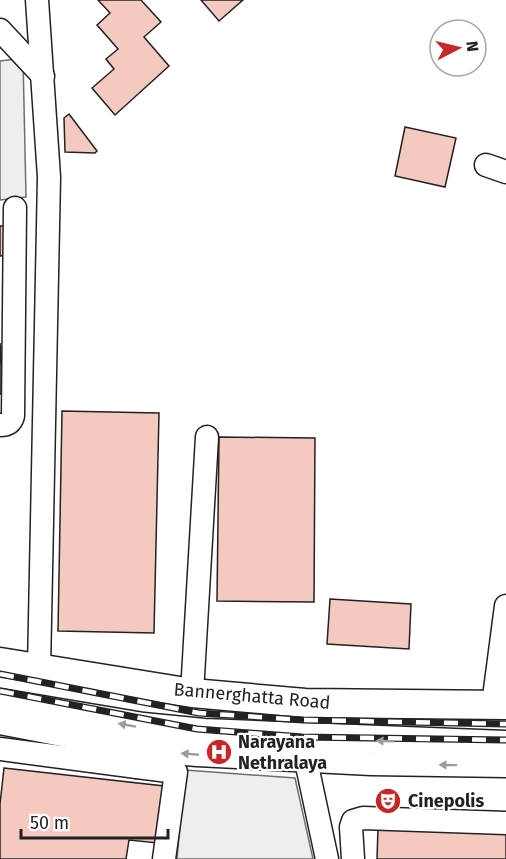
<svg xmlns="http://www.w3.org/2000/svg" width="506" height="859" font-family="'Fira Sans',sans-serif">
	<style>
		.green { fill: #eee; stroke: #6f6f6f; stroke-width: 1.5 }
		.building { fill: #f3c9c0; stroke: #222; stroke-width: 1.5 }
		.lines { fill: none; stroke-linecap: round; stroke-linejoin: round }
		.minor-casing { stroke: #222; stroke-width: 25 }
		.major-casing { stroke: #222; stroke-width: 31 }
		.minor { stroke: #fff; stroke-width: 22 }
		.major { stroke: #fff; stroke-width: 28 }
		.rail-casing { stroke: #222; stroke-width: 7 }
		.rail { stroke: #fff; stroke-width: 4.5; stroke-dasharray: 14; stroke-linecap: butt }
		.oneway { fill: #9c9c9c }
		.labels { text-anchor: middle; stroke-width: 4.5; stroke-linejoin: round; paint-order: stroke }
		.street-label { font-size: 18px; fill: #222; stroke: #fff }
		.poi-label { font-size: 18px; font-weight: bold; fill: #222; stroke: #fff; text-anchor: start }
	</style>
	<rect width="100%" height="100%" fill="#fff"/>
	<!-- green -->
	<g class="green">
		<polygon points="23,58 26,197 0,200 0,61"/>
		<polygon points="185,770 295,778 313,859 177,859"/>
	</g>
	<!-- building -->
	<g class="building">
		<polygon points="98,0 141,0 161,22 144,37 169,66 115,115 92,88 114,69 106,59 118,49 97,25 110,13"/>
		<polygon points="201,0 243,0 219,21"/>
		<polygon points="69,114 97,151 95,153 65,152 64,118"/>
		<polygon points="405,127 456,138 445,187 395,176"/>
		<polygon points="0,226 8,226 10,255 0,256"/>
		<polygon points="0,343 4,394 0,394"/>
		<polygon points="62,411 159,413 154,633 58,631"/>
		<polygon points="219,437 315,438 314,602 217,601"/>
		<polygon points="330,599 411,604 409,649 327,644"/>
		<polygon points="4,768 164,786 158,843 129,840 126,859 0,859 0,804"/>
		<polygon points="378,828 506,832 506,859 377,859"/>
	</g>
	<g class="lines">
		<!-- minor casing -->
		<g class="minor-casing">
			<g id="minor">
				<polyline points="37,0 49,177 39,669"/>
				<polyline points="0,30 43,76"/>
				<polyline points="486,165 506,172"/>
				<path d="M0 425C7 425 11 423 13 416L15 208"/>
				<polyline points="192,693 207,437"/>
				<polyline points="493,705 506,606"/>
				<polyline points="0,723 140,750 197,755 371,764 506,766"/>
				<polyline points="306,746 306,761 327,859"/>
				<polyline points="0,749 137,767 140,750"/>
				<polyline points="137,767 176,772 164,859"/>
				<polyline points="353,859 351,827 353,821 363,818 506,823"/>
			</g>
		</g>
		<!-- major casing -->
		<g class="major-casing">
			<g id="major">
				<polyline points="0,662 192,693 305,703 506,705"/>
				<polyline points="0,703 143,727 204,733 506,745"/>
			</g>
		</g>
		<!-- minor -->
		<use href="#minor" class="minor"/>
		<!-- major -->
		<use href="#major" class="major"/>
		<!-- rail casing -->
		<g class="rail-casing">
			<g id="rail">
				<polyline points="0,674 199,713 303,720 506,724"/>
				<polyline points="0,691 197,729 302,737 506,740"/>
			</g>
		</g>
		<!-- rail -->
		<use href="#rail" class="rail"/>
	</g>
	<!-- one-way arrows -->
	<defs><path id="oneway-solid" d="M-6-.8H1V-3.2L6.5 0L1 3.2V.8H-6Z" transform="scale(1.5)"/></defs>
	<g class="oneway">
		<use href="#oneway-solid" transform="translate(127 725) rotate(-170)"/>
		<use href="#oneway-solid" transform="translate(385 741) rotate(-178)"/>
		<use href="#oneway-solid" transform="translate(190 754) rotate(-175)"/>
		<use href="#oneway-solid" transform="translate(448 765) rotate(-179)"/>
	</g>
	<!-- icons -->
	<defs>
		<g id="hospital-disc" transform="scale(1.35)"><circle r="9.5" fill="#c62828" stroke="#fff"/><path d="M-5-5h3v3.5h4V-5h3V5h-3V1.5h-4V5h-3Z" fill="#fff"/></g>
		<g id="theatre-disc" transform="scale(1.35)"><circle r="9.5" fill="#c62828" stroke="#fff"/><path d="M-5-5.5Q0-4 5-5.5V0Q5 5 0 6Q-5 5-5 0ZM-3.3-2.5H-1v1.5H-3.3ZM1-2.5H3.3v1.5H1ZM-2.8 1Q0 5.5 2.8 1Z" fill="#fff"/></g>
	</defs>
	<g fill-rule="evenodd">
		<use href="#hospital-disc" x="219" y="752"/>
		<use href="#theatre-disc" x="388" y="801"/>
	</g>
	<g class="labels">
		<!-- street labels -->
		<g class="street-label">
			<text transform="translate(252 696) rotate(5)" y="6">Bannerghatta Road</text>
		</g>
		<!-- poi labels -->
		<g class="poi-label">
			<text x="238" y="748">Narayana<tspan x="238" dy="21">Nethralaya</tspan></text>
			<text x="408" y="807">Cinepolis</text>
		</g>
	</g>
	<!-- north arrow -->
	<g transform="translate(458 48) rotate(83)"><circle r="28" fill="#ffffff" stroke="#a7a7a7" stroke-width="1.5"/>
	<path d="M0-4.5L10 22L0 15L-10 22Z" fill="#c62828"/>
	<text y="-9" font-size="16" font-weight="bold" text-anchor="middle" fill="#222222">N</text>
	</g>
	<!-- scale -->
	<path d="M21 829v9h147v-9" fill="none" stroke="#222222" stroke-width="3"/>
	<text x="30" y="829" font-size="18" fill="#222222" stroke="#ffffff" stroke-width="4.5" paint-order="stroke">50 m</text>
</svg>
